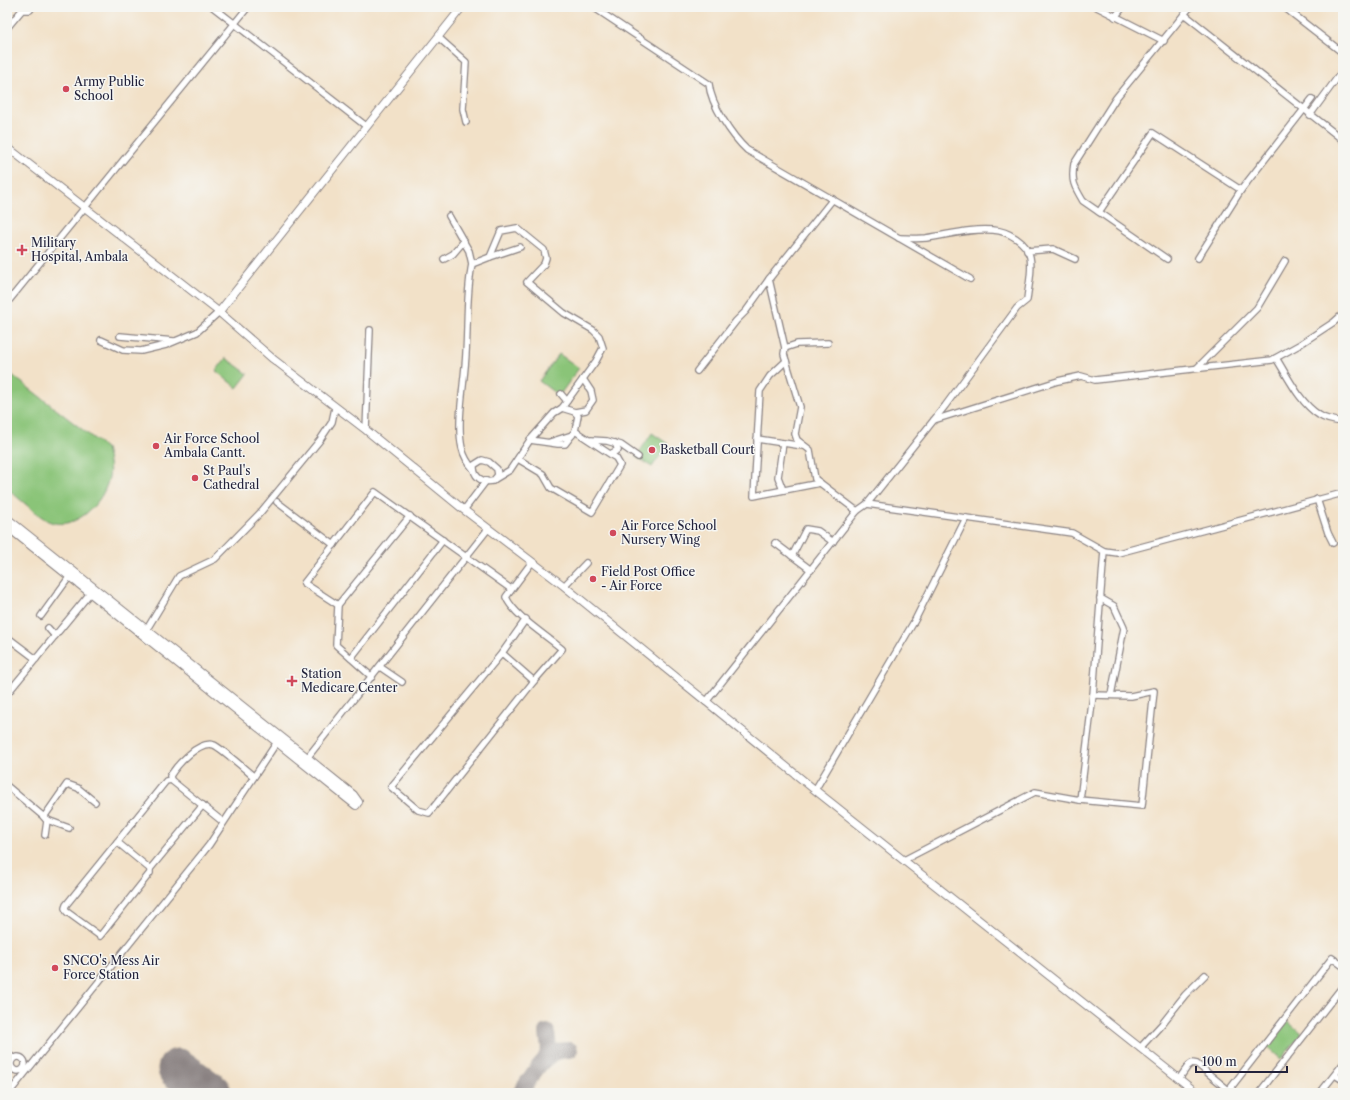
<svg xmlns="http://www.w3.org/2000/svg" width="1350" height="1100" font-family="'Libre Caslon Text',serif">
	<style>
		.green { fill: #8ac478; stroke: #56735a }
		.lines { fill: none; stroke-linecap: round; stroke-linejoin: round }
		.taxiway { stroke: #8a8282; stroke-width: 16 }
		.runway { stroke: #8a8282; stroke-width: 41 }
		.minor-casing { stroke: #8a8282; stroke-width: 8 }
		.tertiary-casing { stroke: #8a8282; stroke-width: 9 }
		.secondary-casing { stroke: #8a8282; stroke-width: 10 }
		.minor { stroke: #fff; stroke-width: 5.5 }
		.tertiary { stroke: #fff; stroke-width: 7 }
		.secondary { stroke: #fff; stroke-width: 8 }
		.poi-dot { fill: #d1495b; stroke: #f6f6f2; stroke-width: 1.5 }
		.labels { text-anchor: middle; stroke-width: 3; stroke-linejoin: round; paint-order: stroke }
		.poi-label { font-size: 12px; fill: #22223b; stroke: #f6f6f2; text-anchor: start }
	</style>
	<rect width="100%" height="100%" fill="#f6f6f2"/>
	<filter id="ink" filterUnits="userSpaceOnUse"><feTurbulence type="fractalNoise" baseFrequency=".025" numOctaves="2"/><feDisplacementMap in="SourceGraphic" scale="8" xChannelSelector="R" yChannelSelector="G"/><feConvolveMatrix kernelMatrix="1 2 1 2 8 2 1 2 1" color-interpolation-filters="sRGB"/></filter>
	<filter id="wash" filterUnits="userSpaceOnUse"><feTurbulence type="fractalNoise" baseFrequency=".012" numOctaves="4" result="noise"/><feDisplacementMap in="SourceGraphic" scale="16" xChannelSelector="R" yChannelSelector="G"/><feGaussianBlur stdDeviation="0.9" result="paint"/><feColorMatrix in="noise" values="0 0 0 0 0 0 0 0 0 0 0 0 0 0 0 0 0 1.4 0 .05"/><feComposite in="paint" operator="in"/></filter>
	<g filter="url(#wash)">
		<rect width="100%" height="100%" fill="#f2e1c8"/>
		<!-- green -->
		<g class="green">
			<polygon points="559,354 579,368 559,396 539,381"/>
			<polygon points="226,358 248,374 237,388 216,371"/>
			<path d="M7 371 106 448C109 461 112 472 107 484 100 506 73 532 48 521 37 515 18 497 7 489Z"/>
			<polygon points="652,433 668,444 652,467 636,457"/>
			<polygon points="1286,1020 1302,1034 1281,1059 1265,1045"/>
		</g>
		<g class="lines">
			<!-- taxiway -->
			<g class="taxiway">
				<polyline points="546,1057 549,1049 547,1032"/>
				<path d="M520 1093C534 1074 544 1049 570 1050"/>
			</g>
			<!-- runway -->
			<polyline class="runway" points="178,1069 211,1093"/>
		</g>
	</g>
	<g filter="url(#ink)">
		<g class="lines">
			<!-- minor casing -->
			<g class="minor-casing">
				<g id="minor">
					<polyline points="213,7 366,126"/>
					<path d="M593 7 709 84C711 105 732 136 747 150L970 279"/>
					<polyline points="1097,7 1164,41"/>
					<polyline points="1284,7 1343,53"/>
					<polyline points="1184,14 1343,140"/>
					<polyline points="1115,17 1123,7"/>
					<polyline points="7,28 22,10 30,10 32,7"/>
					<polyline points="438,37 466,62 463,109 466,122"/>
					<polyline points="1310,115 1343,70"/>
					<polyline points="1099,212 1153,133 1241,190"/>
					<polyline points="449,216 469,251 472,264"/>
					<polyline points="1027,251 1053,249 1075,259"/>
					<polyline points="490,257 520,247"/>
					<polyline points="1198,258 1241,190 1312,99"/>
					<polyline points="444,259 453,254 464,241"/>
					<path d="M1167 259 1083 201C1074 186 1071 181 1074 164L1116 98 1190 7"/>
					<polyline points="769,279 833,199"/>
					<polyline points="7,303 248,7"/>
					<polyline points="120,336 174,341"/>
					<polyline points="101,340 123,350 141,351 166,345 197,332 219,312"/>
					<polyline points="828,343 797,344 785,348 784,354 800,407 795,434 797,440 810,450 815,479 857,511"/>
					<path d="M1276 358C1288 377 1300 403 1319 415 1326 420 1335 421 1343 422"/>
					<polyline points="786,361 770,376 760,391 754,496 820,483"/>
					<polyline points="1197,368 1257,308 1285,261"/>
					<polyline points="697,371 736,321 746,311 769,279 785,348"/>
					<polyline points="561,394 567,401"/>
					<polyline points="562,408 575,412 578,416 575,431"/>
					<polyline points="575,412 586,410 593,400 591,391 583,379"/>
					<polyline points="934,420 1058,381 1081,376 1095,380 1272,360 1299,345 1334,322 1343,314"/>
					<polyline points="366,430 370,330"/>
					<polyline points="757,439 803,446"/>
					<polyline points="591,440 607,441 621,445 638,457"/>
					<polyline points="550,442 572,435"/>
					<polyline points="613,456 612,453 618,450 615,443"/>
					<polyline points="518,459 543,474 551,488 592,512 620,465 616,458 575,431 565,444 558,444 530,440"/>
					<path d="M482 460 489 462 497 469 498 475 493 481C482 483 473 477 474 465Z"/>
					<path d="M474 470C468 463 464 457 462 448 456 422 465 381 466 353 468 322 466 295 472 264L490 257 501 231 517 228 544 250 546 258 544 264 527 282 564 313 593 330 599 336 603 348 596 361 562 408 554 413 530 440 510 470 495 479"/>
					<polyline points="783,490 778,477 783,443"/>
					<polyline points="1317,499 1328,533 1333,543"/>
					<polyline points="277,502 334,545"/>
					<polyline points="867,504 1072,533 1104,551 1118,553 1343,493"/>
					<polyline points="464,510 486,481"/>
					<polyline points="775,543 811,570"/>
					<polyline points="792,556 806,529 818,531 833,542"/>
					<polyline points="564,586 586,563"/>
					<polyline points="1100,598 1114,606 1124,628 1111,695"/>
					<polyline points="338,605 410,516"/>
					<polyline points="41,616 70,576"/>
					<path d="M526 619 502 653 391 787 418 810 429 813 534 681 562 649C547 636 513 615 506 597L532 562"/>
					<polyline points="48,628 55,636"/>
					<polyline points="147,629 179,576 215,559 260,513 320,440 332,422 335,408"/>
					<polyline points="7,637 36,659"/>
					<polyline points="502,653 534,681"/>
					<polyline points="351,658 443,540"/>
					<polyline points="380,667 402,682"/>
					<polyline points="372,677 336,645 338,605 304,583 375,492 511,589"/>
					<polyline points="7,694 91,592"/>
					<path d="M706 702 857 511 867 504 945 406 1017 308 1027 300C1028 287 1033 271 1030 257 1027 242 1008 231 993 230 971 228 948 235 926 238 917 239 908 238 899 238"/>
					<polyline points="307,758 488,529"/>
					<polyline points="171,780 166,781 117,842 150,869 203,805"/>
					<polyline points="7,786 44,817 67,784 78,788 95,802"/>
					<polyline points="815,790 915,620 966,518"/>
					<polyline points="1080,800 1093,695 1104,551"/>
					<polyline points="44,817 50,821 69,828"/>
					<polyline points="44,817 47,821 45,835"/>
					<path d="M223 822 171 780 170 776C177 765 199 740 214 745 221 748 246 770 253 776"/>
					<polyline points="117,842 66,905 65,908 67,912 100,936 150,873 150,869"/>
					<polyline points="904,860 1035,792 1080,800 1142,806 1154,691 1131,696 1093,695"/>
					<polyline points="1140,1048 1162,1024 1185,995 1205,975"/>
					<polyline points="7,1053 13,1058"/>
					<circle cx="18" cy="1064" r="7"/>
					<polyline points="1335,1075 1343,1080"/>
					<polyline points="1179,1079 1188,1066 1192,1063 1197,1064 1232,1093"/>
					<polyline points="1229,1090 1332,958 1343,966"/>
					<polyline points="9,1093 209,845 277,742"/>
					<polyline points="1259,1093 1343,986"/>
					<polyline points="1320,1093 1343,1064"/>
				</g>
			</g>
			<!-- tertiary casing -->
			<g class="tertiary-casing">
				<g id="tertiary">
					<polyline points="7,147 219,312 273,359 366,430 464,510 564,586 815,790 1197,1093"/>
					<polyline points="219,312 462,7"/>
				</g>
			</g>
			<!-- secondary casing -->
			<g class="secondary-casing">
				<g id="secondary">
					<polyline points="7,519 307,758 353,795 358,802"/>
					<polyline points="7,526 356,805"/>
				</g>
			</g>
			<!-- minor -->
			<use href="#minor" class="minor"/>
			<!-- tertiary -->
			<use href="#tertiary" class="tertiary"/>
			<!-- secondary -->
			<use href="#secondary" class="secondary"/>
		</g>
	</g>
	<!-- markers -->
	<g class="poi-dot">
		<circle cx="66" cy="89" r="4"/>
		<path d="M20 244h4v4h4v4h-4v4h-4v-4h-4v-4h4z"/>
		<circle cx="156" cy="446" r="4"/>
		<circle cx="652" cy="450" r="4"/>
		<circle cx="195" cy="478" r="4"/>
		<circle cx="613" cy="533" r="4"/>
		<circle cx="593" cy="579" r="4"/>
		<path d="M290 675h4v4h4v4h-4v4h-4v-4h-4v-4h4z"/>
		<circle cx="55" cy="968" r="4"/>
	</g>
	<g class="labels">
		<!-- poi labels -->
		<g class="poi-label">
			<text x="74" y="86">Army Public<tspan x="74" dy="14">School</tspan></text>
			<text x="31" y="247">Military<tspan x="31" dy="14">Hospital, Ambala</tspan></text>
			<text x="164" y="443">Air Force School<tspan x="164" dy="14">Ambala Cantt.</tspan></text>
			<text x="660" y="454">Basketball Court</text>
			<text x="203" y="475">St Paul's<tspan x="203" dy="14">Cathedral</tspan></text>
			<text x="621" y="530">Air Force School<tspan x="621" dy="14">Nursery Wing</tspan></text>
			<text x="601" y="576">Field Post Office<tspan x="601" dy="14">- Air Force</tspan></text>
			<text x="301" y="678">Station<tspan x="301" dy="14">Medicare Center</tspan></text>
			<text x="63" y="965">SNCO's Mess Air<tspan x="63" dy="14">Force Station</tspan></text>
		</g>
	</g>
	<!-- margin -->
	<rect width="1350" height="1100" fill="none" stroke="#f6f6f2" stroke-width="24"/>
	<!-- scale -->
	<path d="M1196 1066v6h91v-6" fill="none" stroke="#22223b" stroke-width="2"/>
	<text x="1202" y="1066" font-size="12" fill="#22223b" stroke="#f6f6f2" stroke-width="3" paint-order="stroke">100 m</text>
</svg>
